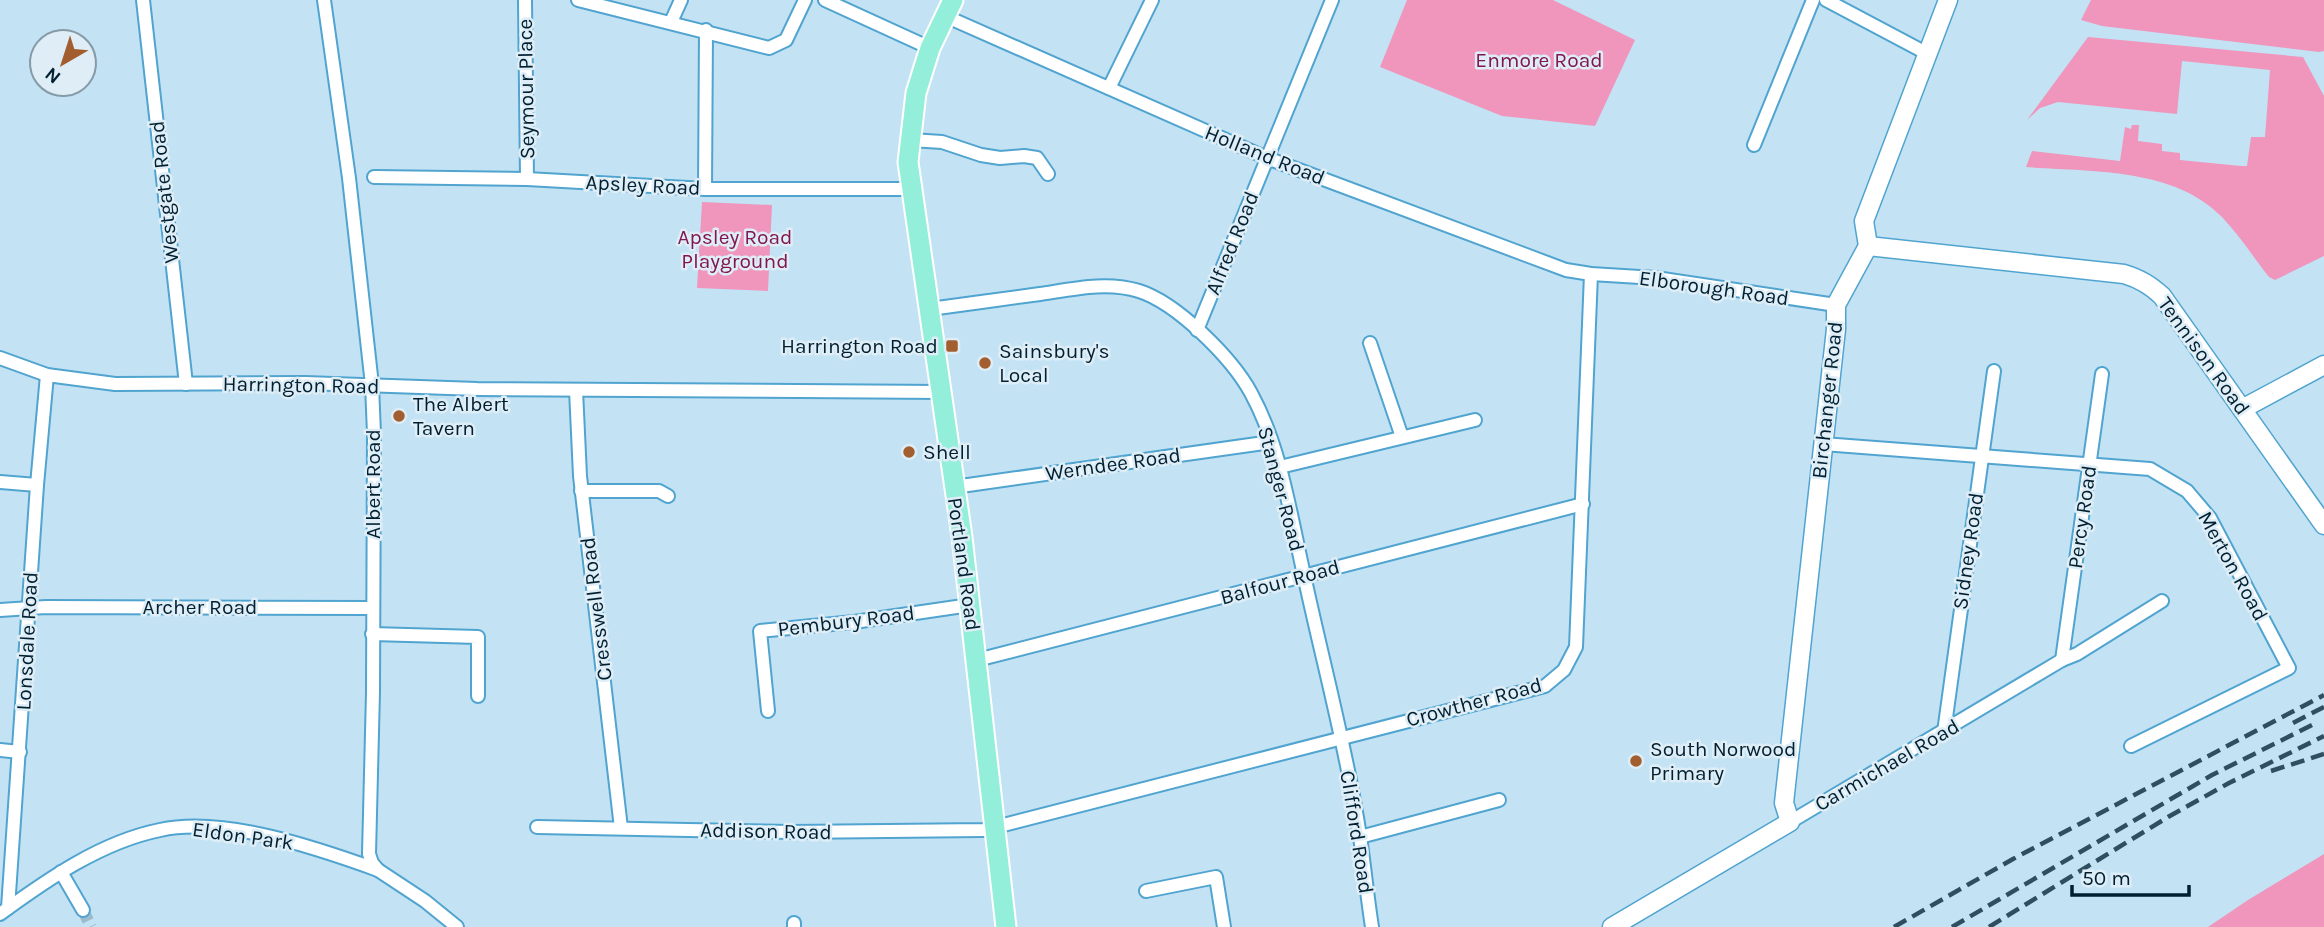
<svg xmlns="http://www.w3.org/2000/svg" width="2324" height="927" font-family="Karla,sans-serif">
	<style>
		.green { fill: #f095bc }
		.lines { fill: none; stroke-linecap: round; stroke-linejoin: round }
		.street-tunnel { stroke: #9cbcce; stroke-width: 12; stroke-dasharray: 12 6; stroke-linecap: butt }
		.street-casing { stroke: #50a4cf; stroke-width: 16 }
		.secondary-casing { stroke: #50a4cf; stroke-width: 21 }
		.primary-casing { stroke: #fff; stroke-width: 23 }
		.street { stroke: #fff; stroke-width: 12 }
		.secondary { stroke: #fff; stroke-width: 18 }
		.primary { stroke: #94efda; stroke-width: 19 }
		.rail { stroke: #2f4f61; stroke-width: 4.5; stroke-dasharray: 14 7; stroke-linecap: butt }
		.poi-dot { fill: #a25e2f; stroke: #deedf6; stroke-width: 2.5 }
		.labels { text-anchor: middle; stroke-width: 5; stroke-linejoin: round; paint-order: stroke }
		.park-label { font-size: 21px; fill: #821650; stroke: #deedf6 }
		.street-label { font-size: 21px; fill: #002031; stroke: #deedf6 }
		.poi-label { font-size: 21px; fill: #002031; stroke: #deedf6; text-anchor: start }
	</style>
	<rect width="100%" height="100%" fill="#c3e3f5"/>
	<!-- green -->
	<g class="green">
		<polygon points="1407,0 1553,0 1635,40 1595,126 1502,116 1380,67"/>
		<polygon points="2091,0 2324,0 2324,51 2319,52 2102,26 2081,20"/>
		<path d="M2088 37 2303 57 2324 96V256L2275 280 2269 277C2254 258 2239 235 2222 217 2173 167 2091 172 2026 167L2032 151 2120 161 2125 127 2131 129 2132 125H2139L2138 141 2162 144V151L2180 153V160L2241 166H2247L2251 137H2265L2270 70 2182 61 2177 114 2058 102 2040 108 2027 120Z"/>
		<polygon points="702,202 772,205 768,291 697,288"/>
		<polygon points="2324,854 2324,927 2208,927 2248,900"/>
	</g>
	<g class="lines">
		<!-- street-tunnel -->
		<polyline class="street-tunnel" points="83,910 91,927"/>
		<!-- street casing -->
		<g class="street-casing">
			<g id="street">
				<polyline points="143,0 186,384"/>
				<polyline points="324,0 349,178 372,385 374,434 373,692 369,854 372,863 378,870 425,901 457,927"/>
				<polyline points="525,0 527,179"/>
				<polyline points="578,0 769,48 786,40 805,0"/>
				<polyline points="825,0 930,48"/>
				<polyline points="1826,0 1928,54"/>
				<polyline points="945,16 1267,158 1566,270 1591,274 1656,278 1836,305"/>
				<polyline points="671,22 681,0"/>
				<polyline points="1109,88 1152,0"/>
				<polyline points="911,140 942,142 981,155 1000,158 1024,156 1037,158 1048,174"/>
				<polyline points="1754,145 1813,0"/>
				<polyline points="374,177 527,179 705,189 912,189"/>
				<polyline points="705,189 706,30"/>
				<path d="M930 309C967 304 1003 299 1040 294 1073 289 1107 281 1139 291 1177 303 1232 358 1251 393 1281 448 1290 513 1304 575 1321 654 1342 732 1356 812 1363 850 1366 889 1372 927"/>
				<polyline points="1197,330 1332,0"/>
				<polyline points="1370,343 1402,437"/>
				<polyline points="0,358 47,375 115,384 305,383 477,389 943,392"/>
				<polyline points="576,390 580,476 621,828"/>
				<polyline points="1823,444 2150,469 2187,491 2210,518 2289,668 2131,746"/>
				<polyline points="1280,467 1475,420"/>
				<polyline points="0,482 37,485"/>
				<polyline points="954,487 1271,442"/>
				<polyline points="581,491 659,491 668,496"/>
				<polyline points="0,610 46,607 372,608"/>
				<polyline points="372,634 478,637 478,696"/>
				<polyline points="977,660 1583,504"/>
				<polyline points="2062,660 2102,374"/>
				<polyline points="768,711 760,631 854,622 970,605"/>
				<polyline points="1944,732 1994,371"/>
				<polyline points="0,750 20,752"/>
				<polyline points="1790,822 2062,660 2077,654 2162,601"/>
				<polyline points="537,827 791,832 984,830 1545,686 1564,670 1576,647 1591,274"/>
				<polyline points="1360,837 1499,800"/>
				<polyline points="61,872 83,910"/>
				<polyline points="1146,891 1216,877 1224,927"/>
				<polyline points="8,908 37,485 47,375"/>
				<path d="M0 914C48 879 101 842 160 830 224 816 317 848 378 870"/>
				<polyline points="794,927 794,923"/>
			</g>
		</g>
		<!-- secondary casing -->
		<g class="secondary-casing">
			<g id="secondary">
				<path d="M1868 246 2124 274C2140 279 2150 285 2162 296L2324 525"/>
				<polyline points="2242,409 2324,365"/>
				<polyline points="1612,927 1790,822 1784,803 1836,329 1836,305 1868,246 1864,221 1948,0"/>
			</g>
		</g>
		<!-- primary casing -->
		<g class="primary-casing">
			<polyline id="primary" points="953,0 930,48 916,93 908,162 962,537 1006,927"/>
		</g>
		<!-- street -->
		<use href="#street" class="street"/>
		<!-- secondary -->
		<use href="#secondary" class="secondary"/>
		<!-- primary -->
		<use href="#primary" class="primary"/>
		<!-- rail -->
		<g class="rail">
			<polyline points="2293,723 2324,707"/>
			<polyline points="2271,771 2324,754"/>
			<polyline points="1894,927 2013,859 2324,695"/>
			<polyline points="1952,927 2212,775 2312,725"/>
			<polyline points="1989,927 2168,817 2229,783 2324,736"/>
		</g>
	</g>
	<!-- markers -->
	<g class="poi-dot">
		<rect x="945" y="339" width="14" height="14" rx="3.5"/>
		<circle cx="985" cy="363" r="7"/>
		<circle cx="399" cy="416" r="7"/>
		<circle cx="909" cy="452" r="7"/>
		<circle cx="1636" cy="761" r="7"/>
	</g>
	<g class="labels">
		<!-- park labels -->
		<g class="park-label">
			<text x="1539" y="67">Enmore Road</text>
			<text x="735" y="244">Apsley Road<tspan x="735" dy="24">Playground</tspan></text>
		</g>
		<!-- street labels -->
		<g class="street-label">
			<text transform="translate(526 89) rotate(-91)" y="7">Seymour Place</text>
			<text transform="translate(1265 155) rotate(22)" y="7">Holland Road</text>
			<text transform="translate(643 185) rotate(3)" y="7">Apsley Road</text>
			<text transform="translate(164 192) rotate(-96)" y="7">Westgate Road</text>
			<text transform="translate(1232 243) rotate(-68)" y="7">Alfred Road</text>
			<text transform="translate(1714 288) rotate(8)" y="7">Elborough Road</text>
			<text transform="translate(2204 356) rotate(54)" y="7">Tennison Road</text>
			<text transform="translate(301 385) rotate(1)" y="7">Harrington Road</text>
			<text transform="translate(1827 400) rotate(-84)" y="7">Birchanger Road</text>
			<text transform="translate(1113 464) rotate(-8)" y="7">Werndee Road</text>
			<text transform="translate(373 484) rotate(-90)" y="7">Albert Road</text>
			<text transform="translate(1281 489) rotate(75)" y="7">Stanger Road</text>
			<text transform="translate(2082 517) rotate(-82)" y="7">Percy Road</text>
			<text transform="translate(1968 551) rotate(-82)" y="7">Sidney Road</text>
			<text transform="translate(964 564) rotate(82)" y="7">Portland Road</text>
			<text transform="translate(2233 566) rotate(61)" y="7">Merton Road</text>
			<text transform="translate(1280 582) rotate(-15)" y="7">Balfour Road</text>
			<text x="200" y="614">Archer Road</text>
			<text transform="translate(596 609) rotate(-97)" y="7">Cresswell Road</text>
			<text transform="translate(846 621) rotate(-7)" y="7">Pembury Road</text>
			<text transform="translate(27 641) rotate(-87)" y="7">Lonsdale Road</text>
			<text transform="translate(1474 702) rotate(-15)" y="7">Crowther Road</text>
			<text transform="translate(1887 765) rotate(-30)" y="7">Carmichael Road</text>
			<text transform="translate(766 831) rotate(1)" y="7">Addison Road</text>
			<text transform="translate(1357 832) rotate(81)" y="7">Clifford Road</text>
			<text transform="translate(243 836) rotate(8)" y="7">Eldon Park</text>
		</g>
		<!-- poi labels -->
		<g class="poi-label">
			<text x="938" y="353" text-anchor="end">Harrington Road</text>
			<text x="999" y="358">Sainsbury's<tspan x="999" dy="24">Local</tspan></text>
			<text x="413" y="411">The Albert<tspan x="413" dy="24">Tavern</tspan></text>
			<text x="923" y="459">Shell</text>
			<text x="1650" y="756">South Norwood<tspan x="1650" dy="24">Primary</tspan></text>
		</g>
	</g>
	<!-- north arrow -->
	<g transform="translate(63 63) rotate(219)"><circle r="33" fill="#deedf6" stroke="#859ba7" stroke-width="2"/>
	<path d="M0-5L12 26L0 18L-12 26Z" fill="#a25e2f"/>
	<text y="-10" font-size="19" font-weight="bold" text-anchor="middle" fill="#002031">N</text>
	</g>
	<!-- scale -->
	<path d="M2072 885v10h117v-10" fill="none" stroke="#002031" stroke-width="3.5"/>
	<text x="2082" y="885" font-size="21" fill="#002031" stroke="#deedf6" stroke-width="5" paint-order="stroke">50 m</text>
</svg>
